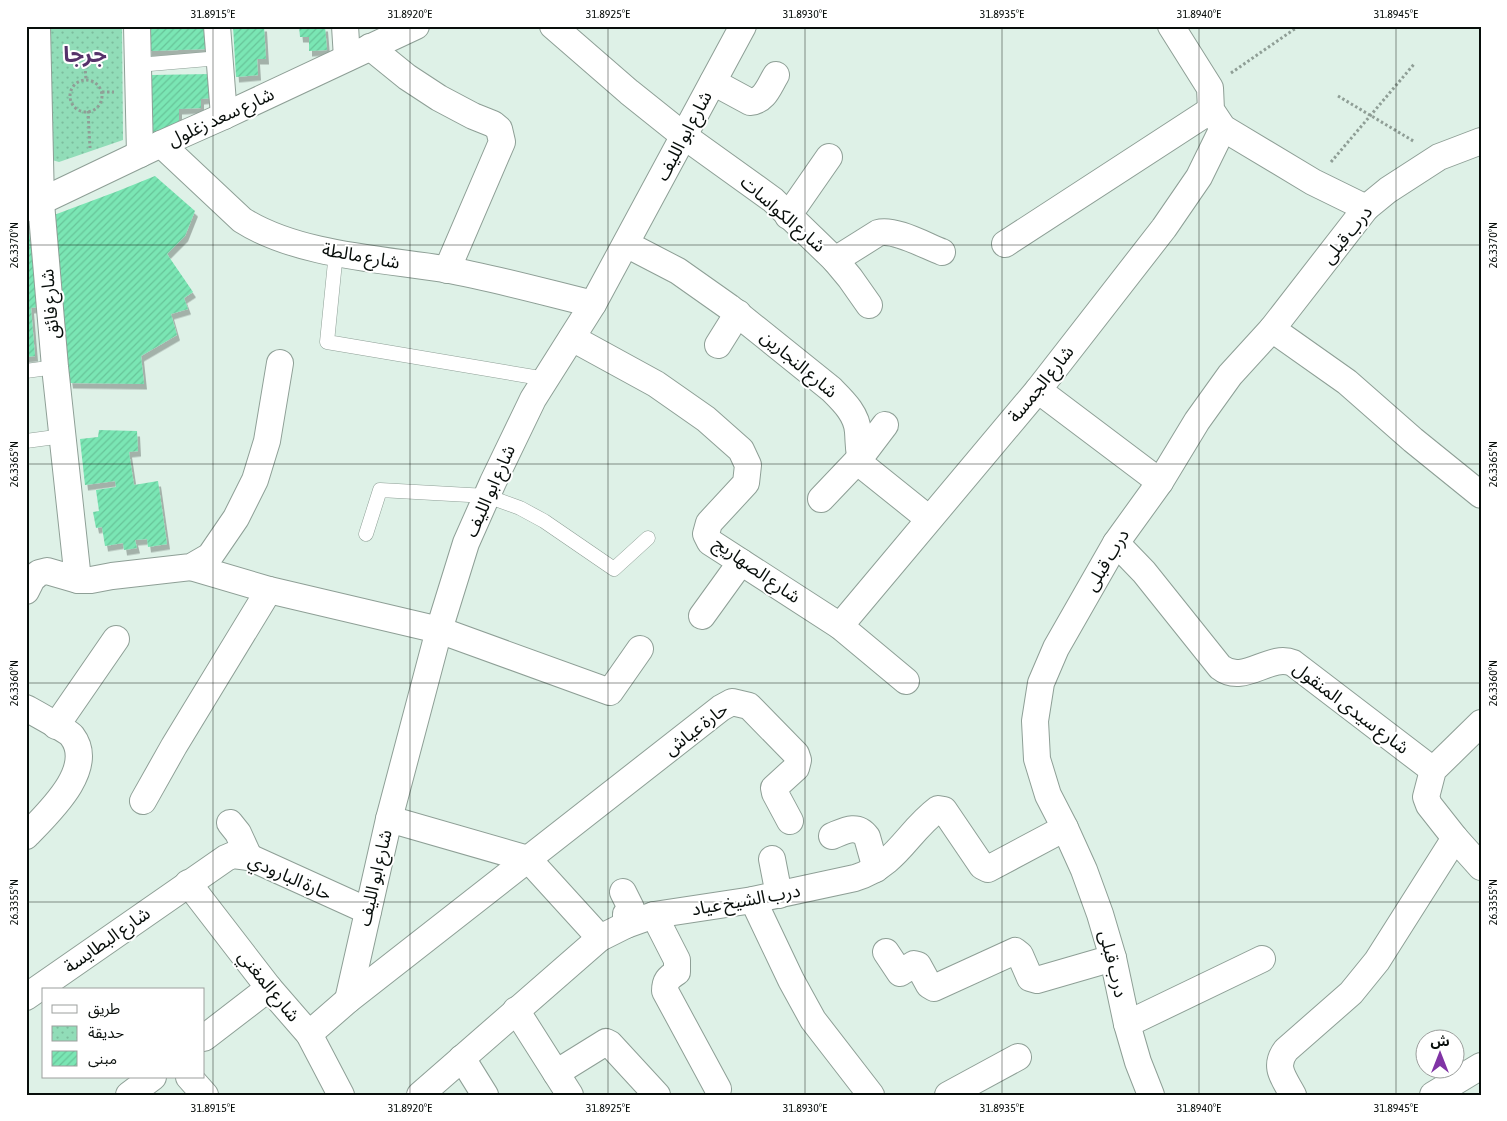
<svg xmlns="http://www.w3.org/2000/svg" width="1507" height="1121" font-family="'Asap Condensed','Noto Sans Arabic',sans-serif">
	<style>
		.park { fill: url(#park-dots) }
		.building { fill: url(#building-hatch); filter: url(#shadow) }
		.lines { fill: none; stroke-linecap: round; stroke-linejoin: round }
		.service-casing { stroke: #8e9f96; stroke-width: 15 }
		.minor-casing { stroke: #8e9f96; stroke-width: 28 }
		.path { stroke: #8f9e96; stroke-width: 3; stroke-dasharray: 2.5 2.5; stroke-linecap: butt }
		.service { stroke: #fff; stroke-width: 14 }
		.minor { stroke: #fff; stroke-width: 26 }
		.ticks { fill: none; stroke: #080e0b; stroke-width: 1; stroke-opacity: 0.45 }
		.labels { text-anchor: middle; stroke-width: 4; stroke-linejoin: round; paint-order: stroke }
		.street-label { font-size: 18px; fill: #080e0b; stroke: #fff }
		.district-label { font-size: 22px; font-weight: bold; fill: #56326a; stroke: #fff }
		.neatline { fill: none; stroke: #080e0b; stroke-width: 2 }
		.ticks-label { font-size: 12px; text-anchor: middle; fill: #080e0b }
	</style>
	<defs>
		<pattern id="park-dots" width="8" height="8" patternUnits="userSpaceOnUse" patternTransform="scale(1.25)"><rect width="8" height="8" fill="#91ddb8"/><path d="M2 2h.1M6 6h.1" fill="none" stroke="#7cbc9d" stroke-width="1.8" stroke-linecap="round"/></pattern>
		<pattern id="building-hatch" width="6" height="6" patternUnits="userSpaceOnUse" patternTransform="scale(1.25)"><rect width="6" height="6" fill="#7ae6b4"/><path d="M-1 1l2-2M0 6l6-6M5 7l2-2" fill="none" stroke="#68c499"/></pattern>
		<filter id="shadow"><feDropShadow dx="3" dy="5.5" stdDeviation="0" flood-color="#0004"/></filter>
	</defs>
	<rect width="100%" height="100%" fill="#def1e7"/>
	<!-- park -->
	<polygon class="park" points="51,26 122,26 123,140 59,162 52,160 51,157"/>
	<!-- building -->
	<g class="building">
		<polygon points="148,26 208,26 208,49 149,51"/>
		<polygon points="233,26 264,26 266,59 257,59 258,75 236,77"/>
		<polygon points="299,26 325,26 327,50 309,51 309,37 300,37"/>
		<polygon points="212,74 212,98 201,99 201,108 179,109 179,131 151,132 150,75"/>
		<polygon points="155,176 195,211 185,236 167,254 193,292 184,298 188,309 171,314 177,335 141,356 144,384 70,383 46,218 118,191"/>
		<polygon points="28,221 38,307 31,308 35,356 26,357 26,222"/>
		<polygon points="99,430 137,431 138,451 129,452 134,485 158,481 167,544 148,547 147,539 135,540 137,548 124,550 123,543 105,546 102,527 96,528 93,512 99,511 96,490 116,487 115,481 85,485 80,439 98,437"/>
	</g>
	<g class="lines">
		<!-- service casing -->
		<g class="service-casing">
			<g id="service">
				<polyline points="138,65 220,58"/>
				<polyline points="336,252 327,342 546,379"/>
				<polyline points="26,371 55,367"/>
				<polyline points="26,441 63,436"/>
				<polyline points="366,534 380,490 487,496 520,508 544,521 614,569 648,538"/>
			</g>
		</g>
		<!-- minor casing -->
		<g class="minor-casing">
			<g id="minor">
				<polyline points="37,26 41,203 55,367 78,580"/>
				<polyline points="137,26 140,154"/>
				<polyline points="217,26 224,116"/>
				<polyline points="345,26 347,58"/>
				<polyline points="553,26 629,92 684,136 773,200 835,260 850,278 869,305"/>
				<polyline points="1171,26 1210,88 1211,110 1223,128 1313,182 1366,208"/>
				<polyline points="370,47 407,77 439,98 473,116 493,124 499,129 502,142 447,270"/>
				<path d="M713 82 750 102C765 101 769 86 776 75"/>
				<path d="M161 144 242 220C297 255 381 259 444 269 494 278 544 292 593 304"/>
				<polyline points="27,208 161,144 224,116 416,26"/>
				<polyline points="788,216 829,157"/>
				<path d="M626 244 678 271 729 307 831 389C843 401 857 414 858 432 859 444 858 455 863 466L929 519"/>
				<polyline points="1005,244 1211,110"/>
				<path d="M835 260 878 233C894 228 926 246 942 252"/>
				<polyline points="1272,329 1347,382 1413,440 1481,495"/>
				<polyline points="572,338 656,384 706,419 741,450 748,465 746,483 709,523 706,534 710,542 840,626 906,681"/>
				<polyline points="718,345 738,313"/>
				<polyline points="1038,390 1160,482"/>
				<polyline points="821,499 860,458 885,425"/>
				<path d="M1116 543 1144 572 1220 667C1244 686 1269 653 1293 663L1433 770"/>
				<polyline points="191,567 269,590 439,630 610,692 640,649"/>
				<polyline points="26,591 32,579 39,573 47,571 78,580 91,580 112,576 191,567 210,556 236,518 255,480 267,441 280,363"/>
				<polyline points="702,616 741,562"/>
				<polyline points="840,626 1038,390 1164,228 1199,177 1223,128"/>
				<path d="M26 708C35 713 68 731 72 736 97 769 47 814 26 836"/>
				<polyline points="1481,723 1433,770 1426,797 1429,805 1455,838 1481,867"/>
				<polyline points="56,726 116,639"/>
				<polyline points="143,801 174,746 269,590"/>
				<polyline points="389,819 528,859 600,938"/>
				<polyline points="230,823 238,833 249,857"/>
				<path d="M832 836C844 831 857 823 867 837L876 869"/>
				<polyline points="772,859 779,895"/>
				<polyline points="188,883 269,988 309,1034 341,1095"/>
				<polyline points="623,892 631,908 626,914 626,925"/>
				<polyline points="753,900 791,980 813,1020 871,1095"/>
				<path d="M654 915 677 960V972C668 978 665 981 665 991L718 1089"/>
				<polyline points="886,952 900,973 914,964 918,965 929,985 934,988 1015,951 1020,955 1030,978 1037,980 1113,958"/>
				<polyline points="26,997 226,858 233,855 249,857 368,911"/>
				<polyline points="348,1000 389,819 439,630 466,543 493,482 533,399 593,304 743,26"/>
				<polyline points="516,1010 570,1095"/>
				<polyline points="1127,1024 1262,959"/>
				<polyline points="309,1034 348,1000 721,708 732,702 749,706 796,754 798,760 796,768 774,788 775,793 790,821"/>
				<polyline points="204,1038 269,988"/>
				<polyline points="462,1058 485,1095"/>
				<polyline points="556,1073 606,1042 610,1044 657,1095"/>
				<polyline points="189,1077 205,1095"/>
				<polyline points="129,1095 153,1077"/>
				<path d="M420 1095 600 938 626 925 654 915 753 900 855 878C898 864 906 833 938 809L944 810 982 866 988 869 1065 828"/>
				<polyline points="948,1095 1018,1057"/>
				<polyline points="1151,1095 1138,1062 1127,1024 1113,958 1100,914 1084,870 1065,828 1048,795 1037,759 1035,721 1041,683 1056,648 1116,543 1160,482 1197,421 1230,375 1272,329 1366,208 1388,190 1439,157 1481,141"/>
				<path d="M1293 1095C1284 1078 1273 1067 1286 1050L1351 993 1377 961 1455 838"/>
				<polyline points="1433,1095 1481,1066"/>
			</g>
		</g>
		<!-- path -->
		<g class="path">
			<polyline points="85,66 86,80"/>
			<polyline points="1231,73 1299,26"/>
			<circle cx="86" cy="96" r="16"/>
			<polyline points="102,92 114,92"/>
			<polyline points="1338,96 1415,142"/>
			<polyline points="88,111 90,148"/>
			<polyline points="1331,162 1415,63"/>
		</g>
		<!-- service -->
		<use href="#service" class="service"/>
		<!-- minor -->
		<use href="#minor" class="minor"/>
	</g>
	<!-- ticks -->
	<path class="ticks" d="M26 26H1481M213 26V1095M410 26V1095M608 26V1095M805 26V1095M1002 26V1095M1199 26V1095M1396 26V1095M26 245H1481M26 464H1481M26 683H1481M26 902H1481"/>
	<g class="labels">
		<!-- street labels -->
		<g class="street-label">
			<text transform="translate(221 117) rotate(-25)" y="6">شارع سعد زغلول</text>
			<text transform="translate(684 136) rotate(-62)" y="6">شارع ابو الليف</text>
			<text transform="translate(783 214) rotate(41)" y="6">شارع الكواسات</text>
			<text transform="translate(1347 235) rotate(-51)" y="6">درب قبلى</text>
			<text transform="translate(361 256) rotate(10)" y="6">شارع مالطة</text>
			<text transform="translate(50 304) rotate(-95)" y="6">شارع فائق</text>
			<text transform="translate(799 364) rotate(40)" y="6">شارع النجارين</text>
			<text transform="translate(1041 384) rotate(-51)" y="6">شارع الجمسة</text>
			<text transform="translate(490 491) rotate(-66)" y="6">شارع ابو الليف</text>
			<text transform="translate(1107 560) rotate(-59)" y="6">درب قبلى</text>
			<text transform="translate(757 570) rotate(35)" y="6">شارع الصهاريج</text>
			<text transform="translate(1351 708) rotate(37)" y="6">شارع سيدى المنقول</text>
			<text transform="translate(696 729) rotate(-37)" y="6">حارة عياش</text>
			<text transform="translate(290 877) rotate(24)" y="6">حارة البارودي</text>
			<text transform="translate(375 878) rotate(-77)" y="6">شارع ابو الليف</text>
			<text transform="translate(746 900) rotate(-10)" y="6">درب الشيخ عياد</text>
			<text transform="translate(107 940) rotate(-35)" y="6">شارع البطايسة</text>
			<text transform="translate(1113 964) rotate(76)" y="6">درب قبلى</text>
			<text transform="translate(269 986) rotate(51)" y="6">شارع المغني</text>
		</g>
		<!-- district labels -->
		<g class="district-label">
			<text x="85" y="62">جرجا</text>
		</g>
	</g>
	<!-- border -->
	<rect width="1507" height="1121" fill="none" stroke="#ffffff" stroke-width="55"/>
	<!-- legend -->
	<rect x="42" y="988" width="162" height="90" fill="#ffffff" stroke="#9c9f9d"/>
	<rect x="52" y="1005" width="25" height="8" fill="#ffffff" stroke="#9c9f9d"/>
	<text x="88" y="1014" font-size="15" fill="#080e0b">طريق</text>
	<rect x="52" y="1026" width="25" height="15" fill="url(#park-dots)" stroke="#9c9f9d"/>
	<text x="88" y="1038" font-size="15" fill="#080e0b">حديقة</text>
	<rect x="52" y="1051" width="25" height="15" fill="url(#building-hatch)" stroke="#9c9f9d"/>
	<text x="88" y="1064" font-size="15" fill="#080e0b">مبنى</text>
	<!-- north arrow -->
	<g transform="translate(1440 1054)"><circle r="24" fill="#ffffff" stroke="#9c9f9d"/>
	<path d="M0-4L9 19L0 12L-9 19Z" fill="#8034a5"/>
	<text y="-8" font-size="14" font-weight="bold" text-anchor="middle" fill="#080e0b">ش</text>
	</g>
	<rect x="28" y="28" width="1452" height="1066" class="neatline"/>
	<g class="ticks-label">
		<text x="213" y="18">31.8915°E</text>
		<text x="410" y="18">31.8920°E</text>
		<text x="608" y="18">31.8925°E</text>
		<text x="805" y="18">31.8930°E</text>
		<text x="1002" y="18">31.8935°E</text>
		<text x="1199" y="18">31.8940°E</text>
		<text x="1396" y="18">31.8945°E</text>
		<text transform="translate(14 245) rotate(-90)" y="4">26.3370°N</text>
		<text transform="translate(1493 245) rotate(-90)" y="4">26.3370°N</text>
		<text transform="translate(14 464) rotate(-90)" y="4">26.3365°N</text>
		<text transform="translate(1493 464) rotate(-90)" y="4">26.3365°N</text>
		<text transform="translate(14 683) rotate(-90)" y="4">26.3360°N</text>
		<text transform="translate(1493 683) rotate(-90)" y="4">26.3360°N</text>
		<text transform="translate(14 902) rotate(-90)" y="4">26.3355°N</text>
		<text transform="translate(1493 902) rotate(-90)" y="4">26.3355°N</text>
		<text x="213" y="1112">31.8915°E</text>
		<text x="410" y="1112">31.8920°E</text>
		<text x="608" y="1112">31.8925°E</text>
		<text x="805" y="1112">31.8930°E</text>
		<text x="1002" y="1112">31.8935°E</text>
		<text x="1199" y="1112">31.8940°E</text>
		<text x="1396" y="1112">31.8945°E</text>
	</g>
</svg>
